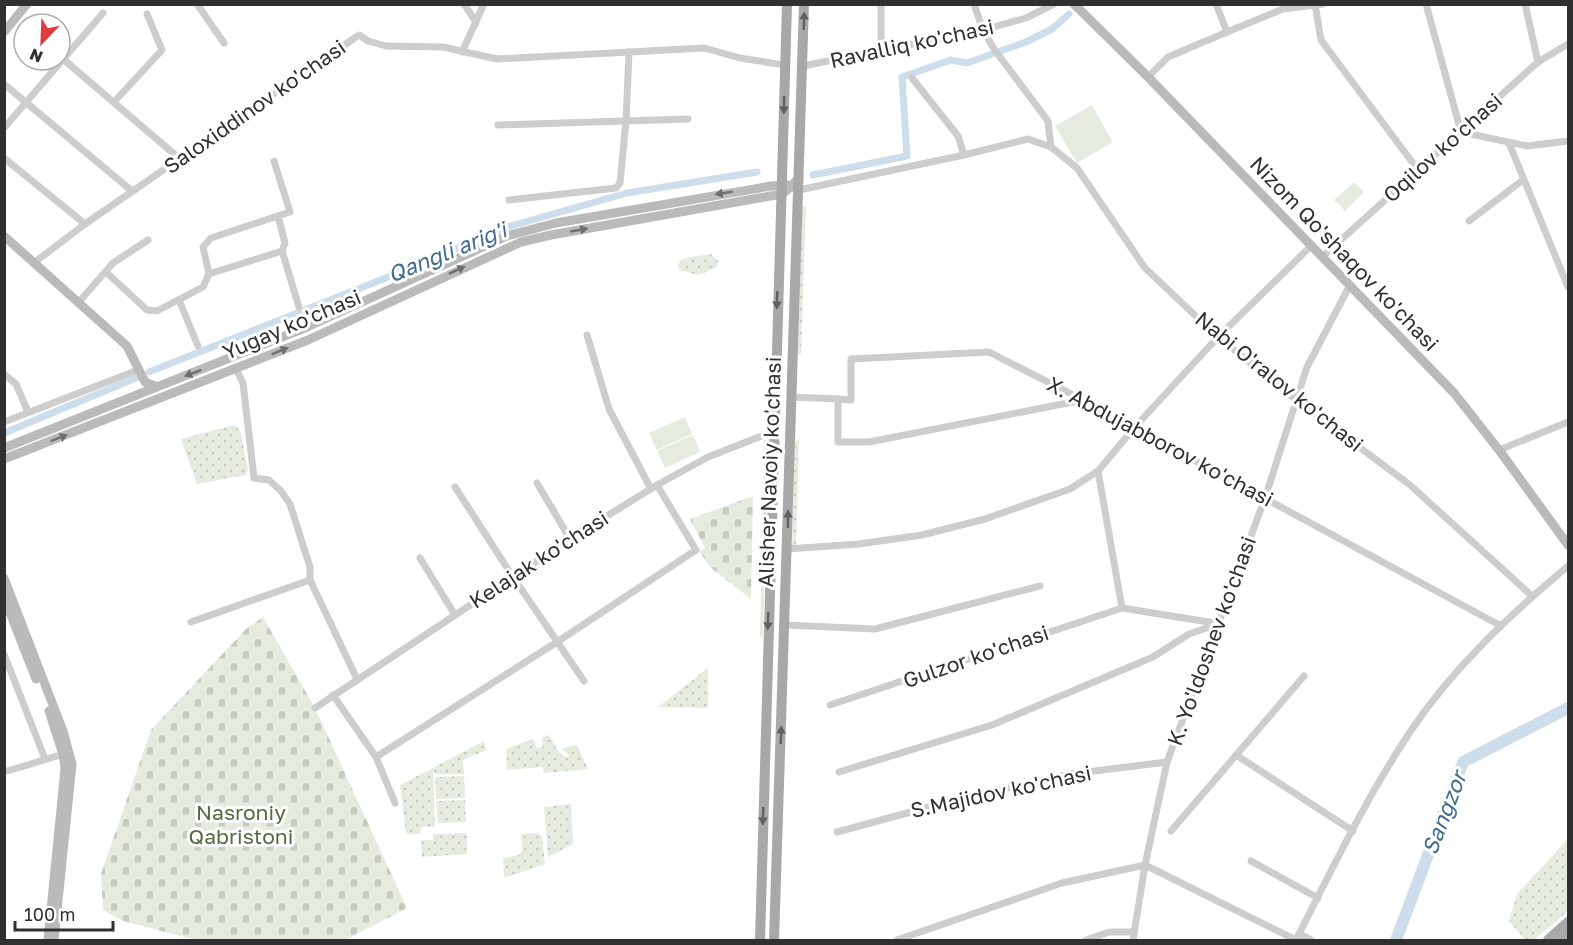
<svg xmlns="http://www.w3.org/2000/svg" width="1573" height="945" font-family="'Golos Text',sans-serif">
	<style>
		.grass { fill: url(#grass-dots) }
		.cemetery { fill: url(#cemetery-stones) }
		.garden { fill: #e5ecdf }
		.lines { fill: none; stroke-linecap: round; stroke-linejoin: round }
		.canal { stroke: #cdddeb; stroke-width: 7 }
		.river { stroke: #cdddeb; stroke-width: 12 }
		.street { stroke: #cdcdcd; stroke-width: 7 }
		.secondary { stroke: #bababa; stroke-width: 9 }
		.primary { stroke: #a8a8a8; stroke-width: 10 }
		.oneway { fill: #606060 }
		.oneway2 { fill: #6e6e6e }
		.labels { text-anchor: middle; stroke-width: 6; stroke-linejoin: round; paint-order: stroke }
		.street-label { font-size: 21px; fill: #303030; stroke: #fff }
		.park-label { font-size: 21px; fill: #516a3f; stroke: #fff }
		.water-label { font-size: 22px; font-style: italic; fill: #426c8f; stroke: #fff }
	</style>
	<defs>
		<pattern id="grass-dots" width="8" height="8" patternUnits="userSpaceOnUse" patternTransform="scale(1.5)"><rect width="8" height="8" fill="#e5ecdf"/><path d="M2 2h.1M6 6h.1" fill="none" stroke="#c5cbc0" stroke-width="1.8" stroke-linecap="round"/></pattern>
		<pattern id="cemetery-stones" width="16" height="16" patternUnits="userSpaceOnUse" patternTransform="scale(1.5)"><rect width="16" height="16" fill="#e5ecdf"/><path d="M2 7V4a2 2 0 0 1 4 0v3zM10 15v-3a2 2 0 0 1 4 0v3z" fill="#c5cbc0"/></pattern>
	</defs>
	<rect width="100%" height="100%" fill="#fff"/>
	<!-- grass -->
	<g class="grass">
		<polygon points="802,206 806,207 801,355 798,354"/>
		<polygon points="711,254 718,261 717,267 699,275 679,270 678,264 684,258"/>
		<polygon points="234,425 240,430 248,469 246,475 197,484 181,439"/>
		<polygon points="799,438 796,547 792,546 795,443"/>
		<polygon points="764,440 768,441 763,635 760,638"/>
		<polygon points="708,668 708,708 658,707"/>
		<path d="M548 735C557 743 552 749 567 758L569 755 561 749 577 745 588 769 544 773 543 767 507 770 506 749 533 739 537 748 543 747 542 738Z"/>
		<polygon points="484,741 486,750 463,760 464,774 435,774 433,770 435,827 421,827 420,834 406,834 400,785"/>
		<polygon points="464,776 465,798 436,799 435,777"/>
		<polygon points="465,800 466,822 438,823 436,801"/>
		<polygon points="571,804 573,844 548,857 544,807"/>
		<polygon points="467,833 467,854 422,857 421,840 433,840 433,834"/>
		<polygon points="538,833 542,836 545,864 504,878 503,858 519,855 522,851 521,834"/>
		<polygon points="1568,839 1568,911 1534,940 1525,940 1509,921 1517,894"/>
	</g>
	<!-- cemetery -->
	<g class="cemetery">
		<polygon points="753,496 751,599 710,567 699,551 705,548 690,519"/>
		<polygon points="263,617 315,708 407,908 345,940 196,940 123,921 103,910 101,874 151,730 247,628"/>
	</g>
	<!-- garden -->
	<g class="garden">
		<polygon points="1092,105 1113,142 1077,163 1055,126"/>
		<polygon points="1354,182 1364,192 1345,211 1334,200"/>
		<polygon points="685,417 692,434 657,450 649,433"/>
		<polygon points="693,435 700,452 665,468 657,451"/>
	</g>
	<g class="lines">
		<!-- canal -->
		<g class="canal">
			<polyline points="813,175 907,156 902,77 951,60 967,63 1026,42 1052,29 1069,14"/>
			<polyline points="149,372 383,279 508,227 627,193 757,172"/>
			<polyline points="4,433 136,378"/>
		</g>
		<!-- river -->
		<polyline class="river" points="1396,940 1463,762 1568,708"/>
		<!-- street -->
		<g class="street">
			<polyline points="197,4 224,43"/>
			<polyline points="464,4 476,22"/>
			<polyline points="881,4 881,51"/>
			<polyline points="974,4 983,30 994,49 1048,121 1051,147"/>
			<polyline points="1216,4 1227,32"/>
			<polyline points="1315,4 1321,40 1418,170"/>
			<polyline points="1426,4 1461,132 1527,146 1568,141"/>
			<polyline points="1525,4 1538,62"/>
			<polyline points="462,52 484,4"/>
			<polyline points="63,59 180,159"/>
			<polyline points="803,66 983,30 1026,18 1054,4"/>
			<polyline points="1148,77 1168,57 1227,32 1283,9 1323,4"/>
			<polyline points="912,78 958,136 964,155"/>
			<polyline points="4,84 132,191"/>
			<polyline points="114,102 162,50 147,14"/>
			<polyline points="498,125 688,119"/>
			<polyline points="4,128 103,13"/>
			<polyline points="1509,143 1568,287"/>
			<polyline points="4,158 85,224"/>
			<polyline points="799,190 964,155 1028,139 1051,147 1077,168 1145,268 1218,337 1295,399 1410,485 1532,596"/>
			<polyline points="509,200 616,188 620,183 626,121 629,52"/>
			<polyline points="278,216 285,243 282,251 299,307"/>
			<polyline points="1469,221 1523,180"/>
			<polyline points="1322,257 1538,62 1568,44"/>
			<polyline points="35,262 85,224 359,35 368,41 386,46 443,47 497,59 704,48 740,58 785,65"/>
			<polyline points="106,272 147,310 157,311 203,287 209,274 203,247 211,238 290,212 274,161"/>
			<polyline points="209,274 282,251"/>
			<polyline points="179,300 198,346"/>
			<polyline points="79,302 113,263 148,240"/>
			<polyline points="587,335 609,409 651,489"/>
			<polyline points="236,369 243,383 254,478 269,480 281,491 290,504 310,567 310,580 357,679"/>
			<polyline points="4,374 16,384 28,412"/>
			<polyline points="791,397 838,399 838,442 869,442 1083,400"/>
			<polyline points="838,399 851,400 851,359 989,352 1083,400 1501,626"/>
			<polyline points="4,422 138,370"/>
			<polyline points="1499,450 1568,422"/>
			<polyline points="1098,471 1122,608"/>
			<polyline points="537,483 570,539"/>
			<polyline points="455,487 513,577 584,681"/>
			<polyline points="787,549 859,544 922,535 985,519 1070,489 1098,471 1134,428 1218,337 1311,246"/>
			<polyline points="420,558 455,615"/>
			<polyline points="191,622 310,580"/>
			<polyline points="785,625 875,629 1040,586"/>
			<polyline points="4,654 45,759"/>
			<polyline points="333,695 376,757 395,803"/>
			<polyline points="830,705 1122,608 1215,623"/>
			<polyline points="315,708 570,539 657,485 708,457 774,431"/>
			<polyline points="1236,755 1353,831"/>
			<polyline points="376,757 557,642 696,550 657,485"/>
			<polyline points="4,772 67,753"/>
			<polyline points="839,772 992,725 1153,657 1189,634 1218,624"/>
			<polyline points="1171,831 1304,676"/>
			<polyline points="837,832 955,800 1070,774 1167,762"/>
			<polyline points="1251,861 1318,898"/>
			<polyline points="1299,934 1311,940"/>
			<polyline points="897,940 1062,883 1145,865 1296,940"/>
			<polyline points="1086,940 1109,932 1134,932"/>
			<polyline points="1133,940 1145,865 1167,762 1265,498 1307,367 1350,285"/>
			<path d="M1296 940C1332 869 1367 796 1412 729 1454 667 1511 614 1568 566"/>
		</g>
		<!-- secondary -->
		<g class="secondary">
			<polyline points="1074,4 1148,77 1454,393 1499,450 1568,545"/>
			<polyline points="4,32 27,4"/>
			<polyline points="4,236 127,346 145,382 157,387"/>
			<polyline points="4,448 307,327 507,236 556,223 771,186 788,185"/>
			<polyline points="4,459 308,340 521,242 551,235 782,194 791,187 799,177"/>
			<polyline points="4,578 63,731 72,764 54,940"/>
			<polyline points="4,597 36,679"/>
			<polyline points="48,940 65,769 63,754 49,711"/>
		</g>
		<!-- primary -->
		<g class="primary">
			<polyline points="760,940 787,4"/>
			<polyline points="774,940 804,4"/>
			<polyline points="1548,940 1568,922"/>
			<polyline points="1562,940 1568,935"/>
		</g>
	</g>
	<!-- one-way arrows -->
	<defs><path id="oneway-solid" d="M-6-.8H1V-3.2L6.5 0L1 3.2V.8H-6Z" transform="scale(1.5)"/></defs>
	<g class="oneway">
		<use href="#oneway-solid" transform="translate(804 21) rotate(-88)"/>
		<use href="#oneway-solid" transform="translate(784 105) rotate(91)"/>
		<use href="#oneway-solid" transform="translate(777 300) rotate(92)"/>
		<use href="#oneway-solid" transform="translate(788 519) rotate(-89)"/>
		<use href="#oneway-solid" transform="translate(768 621) rotate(92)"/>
		<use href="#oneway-solid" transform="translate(781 735) rotate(-88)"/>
		<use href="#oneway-solid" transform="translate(763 816) rotate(92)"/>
	</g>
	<g class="oneway2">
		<use href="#oneway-solid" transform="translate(724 193) rotate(171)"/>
		<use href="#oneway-solid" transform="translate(579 230) rotate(-10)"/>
		<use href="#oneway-solid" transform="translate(457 270) rotate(-25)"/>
		<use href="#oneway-solid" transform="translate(280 351) rotate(-22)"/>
		<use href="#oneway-solid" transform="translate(193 373) rotate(159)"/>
		<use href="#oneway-solid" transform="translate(59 438) rotate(-21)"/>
	</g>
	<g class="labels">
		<!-- street labels -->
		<g class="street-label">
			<text transform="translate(912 44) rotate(-12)" y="7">Ravalliq ko'chasi</text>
			<text transform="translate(255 107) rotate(-35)" y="7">Saloxiddinov ko'chasi</text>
			<text transform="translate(1443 148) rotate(-42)" y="7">Oqilov ko'chasi</text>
			<text transform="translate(1344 254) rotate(46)" y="7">Nizom Qo'shaqov ko'chasi</text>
			<text transform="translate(292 325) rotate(-23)" y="7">Yugay ko'chasi</text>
			<text transform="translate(1279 382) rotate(39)" y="7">Nabi O'ralov ko'chasi</text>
			<text transform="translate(1160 442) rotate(28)" y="7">X. Abdujabborov ko'chasi</text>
			<text transform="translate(770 472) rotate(-88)" y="7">Alisher Navoiy ko'chasi</text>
			<text transform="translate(539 560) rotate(-33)" y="7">Kelajak ko'chasi</text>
			<text transform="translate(1212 641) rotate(-70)" y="7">K. Yo'ldoshev ko'chasi</text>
			<text transform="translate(976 657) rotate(-19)" y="7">Gulzor ko'chasi</text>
			<text transform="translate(1001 792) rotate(-12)" y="7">S.Majidov ko'chasi</text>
		</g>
		<!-- park labels -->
		<g class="park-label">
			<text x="241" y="820">Nasroniy<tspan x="241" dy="24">Qabristoni</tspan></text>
		</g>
		<!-- water labels -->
		<g class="water-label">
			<text transform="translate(447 252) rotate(-22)" y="8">Qangli arig'i</text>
			<text transform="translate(1444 813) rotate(-69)" y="8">Sangzor</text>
		</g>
	</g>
	<!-- border -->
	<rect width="1573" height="945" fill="none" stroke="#303030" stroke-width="12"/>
	<!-- north arrow -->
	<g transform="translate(42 42) rotate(203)"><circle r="28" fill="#ffffff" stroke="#acacac" stroke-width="1.5"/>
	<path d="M0-4.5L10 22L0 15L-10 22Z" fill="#dd3d3e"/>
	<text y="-9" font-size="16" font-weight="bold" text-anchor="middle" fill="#303030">N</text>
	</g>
	<!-- scale -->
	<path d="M15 921v9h98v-9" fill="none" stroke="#303030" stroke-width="3"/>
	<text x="24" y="921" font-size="18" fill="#303030" stroke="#ffffff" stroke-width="4.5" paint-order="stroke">100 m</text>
</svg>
